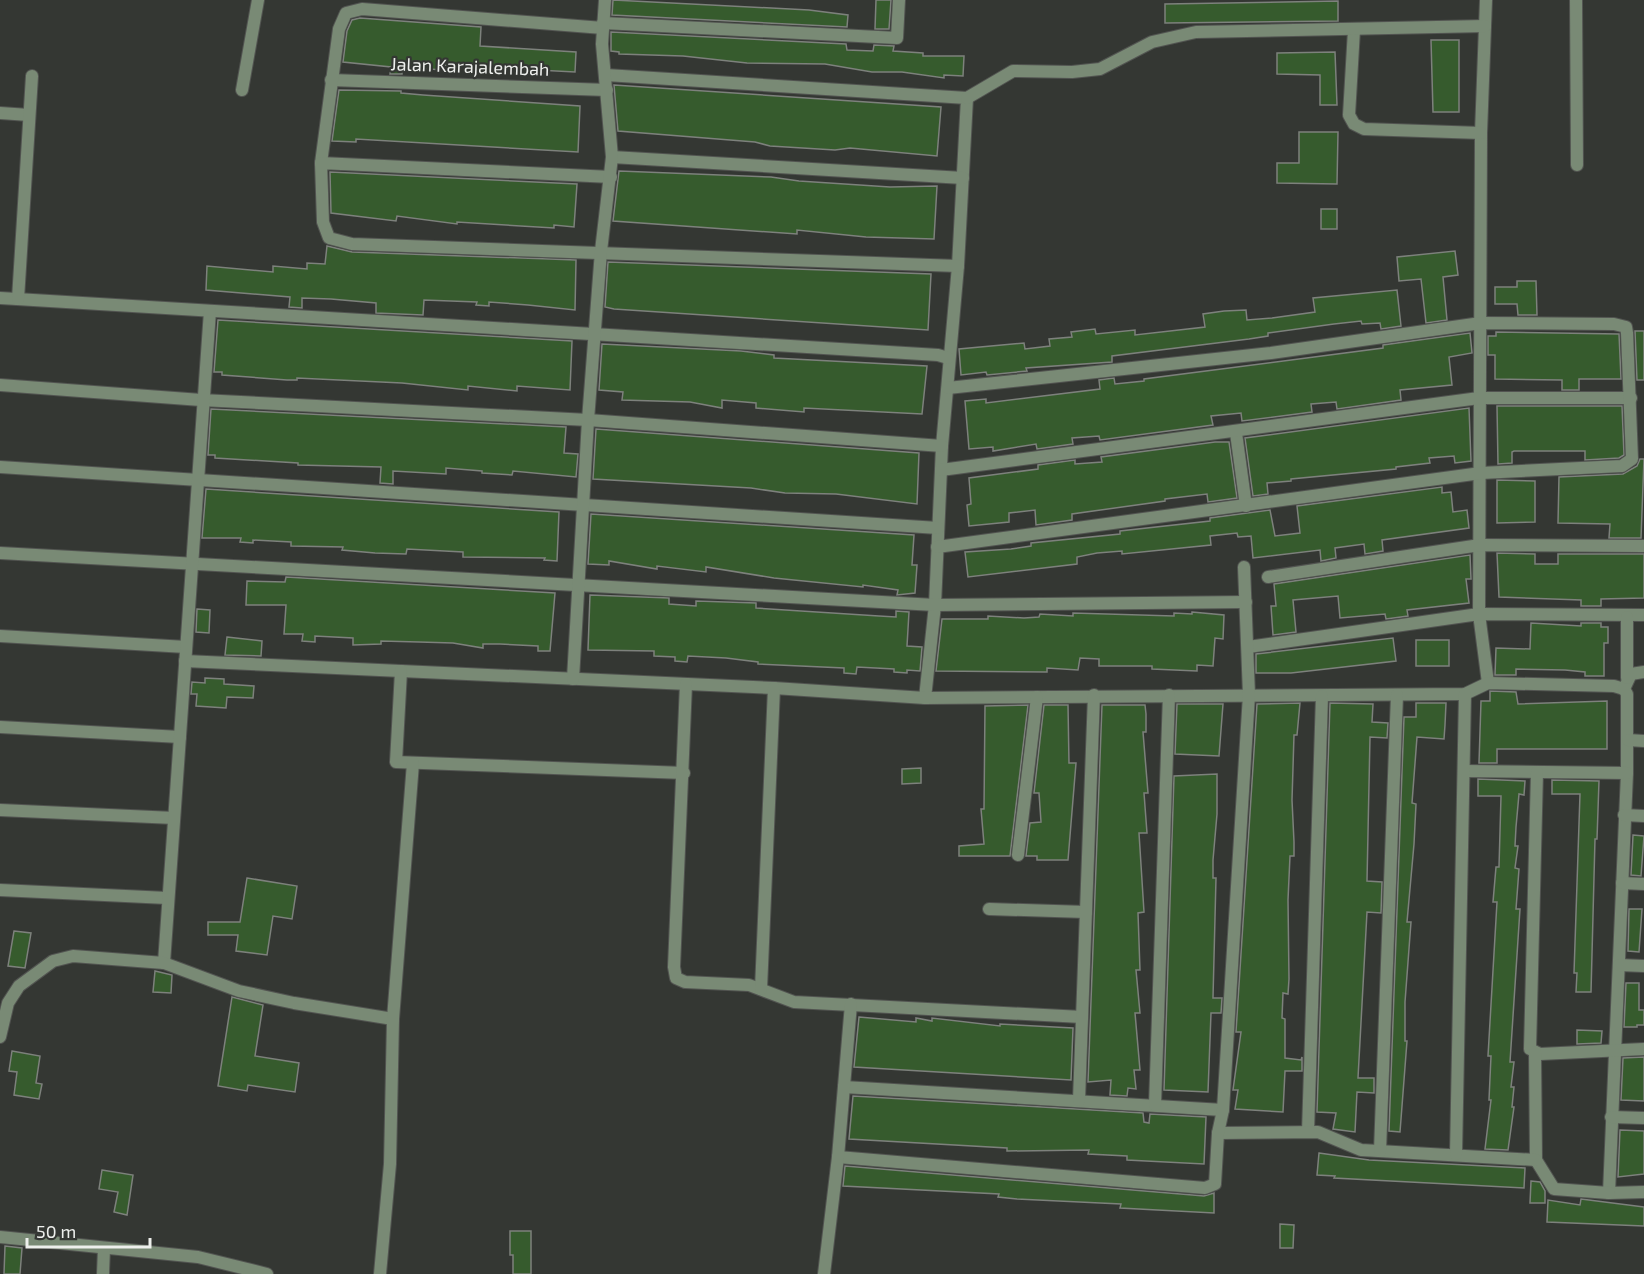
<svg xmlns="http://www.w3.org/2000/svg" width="1644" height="1274" font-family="'Exo 2',sans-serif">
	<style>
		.building { fill: #365b2d; stroke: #7d817c; stroke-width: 1.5 }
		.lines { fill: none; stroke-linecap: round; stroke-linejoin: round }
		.street-casing { stroke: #525451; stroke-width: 14 }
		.street { stroke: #798a75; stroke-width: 12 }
		.labels { text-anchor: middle; stroke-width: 4.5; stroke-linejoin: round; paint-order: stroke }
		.street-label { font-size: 18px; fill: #edefec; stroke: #343733 }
	</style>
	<rect width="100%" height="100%" fill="#343733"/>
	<!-- building -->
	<g class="building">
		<polygon points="613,0 809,10 848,15 847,27 612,15"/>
		<polygon points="876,0 891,0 889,29 875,29"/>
		<polygon points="1338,1 1338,21 1165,23 1165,4"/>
		<polygon points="360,18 481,27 480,46 576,52 575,72 444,65 443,70 402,67 402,74 390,74 391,67 343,62 347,31 352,20"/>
		<polygon points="611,32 846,44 847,50 873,51 874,45 894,46 893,51 923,53 923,56 964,56 963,76 944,75 944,78 902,72 872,72 825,64 747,63 683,56 619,54 619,52 611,51"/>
		<polygon points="1431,40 1459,40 1459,112 1433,112"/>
		<polygon points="1335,52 1337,105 1320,105 1320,75 1277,74 1277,53"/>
		<polygon points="614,85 941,107 937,156 850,148 835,150 770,146 755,142 618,131"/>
		<polygon points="339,90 401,91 401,93 423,95 580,106 578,152 356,139 356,142 332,141"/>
		<polygon points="1299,132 1338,132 1337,184 1277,183 1277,163 1299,163"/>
		<polygon points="619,171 771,177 799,181 890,187 937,186 934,239 866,237 797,230 797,234 613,221"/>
		<polygon points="330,172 577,184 574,227 554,225 554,228 457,222 457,224 397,216 396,221 331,213"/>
		<rect x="1321" y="209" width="16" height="20"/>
		<polygon points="327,246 352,252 576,260 575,310 528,305 489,302 489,306 476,305 477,302 424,300 423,315 376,313 376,303 331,299 302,298 302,308 289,307 290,297 206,290 207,266 273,272 273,266 307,269 307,263 325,264"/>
		<polygon points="1455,251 1458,275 1443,277 1447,320 1426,323 1421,279 1399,281 1397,257"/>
		<polygon points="608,262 931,274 928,330 614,309 605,307"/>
		<polygon points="1517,281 1536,281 1537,315 1518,315 1517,304 1495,304 1495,287 1517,287"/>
		<polygon points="1397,290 1401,326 1381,329 1380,323 1362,324 1361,321 1334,324 1268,333 1268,336 1249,339 1112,356 1112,362 1026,368 1027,371 987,375 986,372 961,375 959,349 1024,343 1025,349 1050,346 1049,339 1072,337 1071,332 1095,329 1096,334 1135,330 1135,335 1205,327 1203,314 1224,311 1246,310 1247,320 1272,318 1315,312 1313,298"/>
		<polygon points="218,320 572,341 570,390 517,386 517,391 468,386 468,390 402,383 297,378 297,380 287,380 222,375 222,372 214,372"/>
		<polygon points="1635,331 1644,331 1644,380 1637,380"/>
		<polygon points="1496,332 1619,334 1621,379 1579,379 1579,390 1562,390 1562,380 1495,379 1495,355 1488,355 1488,336 1496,336"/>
		<polygon points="1470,333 1472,353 1449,357 1452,385 1400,390 1401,400 1337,409 1336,402 1311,404 1312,412 1242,421 1241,413 1211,416 1213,425 1100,440 1099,436 1072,438 1073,444 1037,449 1036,444 993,451 993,447 969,449 965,401 986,399 986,403 1100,389 1099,380 1114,378 1115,384 1144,381 1144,379 1383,348 1383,345"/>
		<polygon points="602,344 741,351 774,355 774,358 927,366 922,414 804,408 804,412 756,408 756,403 722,400 722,408 690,402 622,400 623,392 599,390"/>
		<polygon points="1497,406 1622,406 1624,455 1619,458 1585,460 1585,451 1514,451 1512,452 1512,463 1498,464"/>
		<polygon points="1469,408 1471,461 1455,463 1454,456 1429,458 1430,463 1396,467 1396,469 1291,479 1291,481 1267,483 1268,494 1253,496 1245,438"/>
		<polygon points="211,409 566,427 564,453 578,454 576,477 513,471 512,475 482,473 482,471 446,468 446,474 393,471 393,484 380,483 381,467 298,465 298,463 215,458 215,455 208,455"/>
		<polygon points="596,429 919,453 917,504 836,494 785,493 751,488 593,479"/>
		<polygon points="1215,442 1229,442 1237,498 1208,502 1207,494 1165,499 1165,501 1072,514 1072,520 1036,525 1035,510 1009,513 1009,522 969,526 967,505 971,504 969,478 1038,469 1038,465 1075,460 1075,464 1102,462 1101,457"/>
		<polygon points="1640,459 1644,459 1641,538 1609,538 1610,524 1558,523 1559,477 1623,474 1637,466"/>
		<polygon points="1497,480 1535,481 1535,522 1497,523"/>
		<polygon points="1442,487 1442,493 1451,492 1453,512 1467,510 1469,528 1382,540 1383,551 1365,554 1364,544 1335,548 1336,558 1321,561 1320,550 1253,558 1251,536 1238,537 1237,533 1210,536 1211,545 1122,554 1122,551 1097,553 1077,557 1077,564 968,577 965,552 1011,549 1031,546 1031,543 1120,534 1120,531 1210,521 1210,518 1270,510 1275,536 1300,533 1297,506"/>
		<polygon points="206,489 559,512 557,561 544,560 545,558 463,557 463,552 407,549 406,554 375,553 342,550 343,547 291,546 291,542 253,540 253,543 240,542 241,538 202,538"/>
		<polygon points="591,514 914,535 912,565 917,565 915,593 897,595 898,590 863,585 863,587 774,578 706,567 706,572 657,566 657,569 609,561 609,565 588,564"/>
		<polygon points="1497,553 1535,554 1535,564 1558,564 1558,554 1644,554 1644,598 1601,599 1601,606 1581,606 1581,600 1499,597"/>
		<polygon points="1470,555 1471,579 1466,579 1469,603 1407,610 1408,616 1386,619 1385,614 1340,618 1338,596 1293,600 1296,632 1273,635 1271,606 1276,606 1274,584"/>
		<polygon points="286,577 555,593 550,651 538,651 538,646 500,644 483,644 483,648 453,643 419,642 381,641 381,644 353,645 353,638 315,636 315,642 302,641 303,634 284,634 286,605 246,605 247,581 285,582"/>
		<polygon points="590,595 669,598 669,604 696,606 696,601 756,603 756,608 879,616 896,617 896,611 909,612 907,646 922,647 920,671 907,670 907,673 894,672 894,669 857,667 856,674 844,673 844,668 758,664 758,662 726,658 688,656 687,662 675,661 675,657 654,656 654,651 588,650"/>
		<polygon points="197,609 210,610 209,633 196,632"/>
		<polygon points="1192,612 1224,615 1223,639 1215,638 1213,666 1197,665 1197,671 1152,669 1152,666 1099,666 1099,659 1080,658 1078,670 1047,668 1047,672 936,671 942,619 988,619 988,616 1024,618 1039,617 1040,614 1073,616 1073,613 1174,616 1174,613 1192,614"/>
		<polygon points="1531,623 1581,626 1581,623 1601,623 1601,627 1608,627 1608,643 1604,643 1604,676 1585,676 1585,672 1565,670 1516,669 1516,675 1495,675 1496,648 1530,649"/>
		<polygon points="227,637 262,641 261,656 225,655"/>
		<polygon points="1393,638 1396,661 1291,673 1256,673 1256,654"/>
		<rect x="1416" y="640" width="33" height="26"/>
		<polygon points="205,678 224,679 224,684 254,686 253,698 227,697 226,708 196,706 197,694 191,694 192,682 205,683"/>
		<polygon points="1490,691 1516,692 1518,704 1607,701 1607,749 1497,749 1497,763 1479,763 1481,701 1490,701"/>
		<polygon points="1300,703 1297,735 1294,735 1292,800 1294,842 1294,856 1290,856 1288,900 1289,979 1288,994 1283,993 1282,1018 1285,1019 1285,1058 1301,1060 1302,1057 1302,1071 1285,1071 1283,1112 1235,1109 1238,1090 1233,1090 1241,1032 1236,1032 1257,704"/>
		<polygon points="1330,703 1373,704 1372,722 1388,723 1387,738 1370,737 1367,881 1382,882 1381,913 1367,912 1358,1078 1374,1078 1374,1093 1357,1092 1355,1132 1333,1129 1336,1113 1317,1112"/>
		<polygon points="1416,703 1446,703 1445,725 1444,739 1417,737 1412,803 1416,804 1414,844 1407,922 1411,922 1405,1002 1405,1041 1407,1041 1400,1132 1389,1131 1404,717 1416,717"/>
		<polygon points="1177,704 1223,704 1219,756 1175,754"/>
		<polygon points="1028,705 1010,856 959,856 959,846 984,844 981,809 984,809 985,706"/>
		<polygon points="1044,705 1068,705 1069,763 1076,763 1068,860 1037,860 1037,856 1026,856 1030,823 1041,822 1039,793 1034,793"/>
		<polygon points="1102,705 1145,705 1146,714 1146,732 1143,732 1148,793 1144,793 1147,833 1139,833 1144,912 1138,913 1140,970 1136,970 1140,1013 1135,1013 1140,1070 1134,1070 1136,1089 1128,1088 1127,1096 1110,1095 1111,1080 1088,1082"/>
		<polygon points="921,768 921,783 902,784 902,769"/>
		<polygon points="1217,774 1217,814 1213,860 1213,878 1216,878 1213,998 1222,998 1221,1013 1211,1013 1208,1092 1164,1090 1174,776"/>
		<polygon points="1478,779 1525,781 1524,795 1519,794 1516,827 1515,846 1518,846 1515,868 1519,869 1516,909 1520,909 1510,1062 1514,1062 1511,1087 1514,1087 1512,1107 1514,1107 1508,1150 1485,1149 1491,1100 1489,1100 1491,1056 1488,1056 1497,902 1493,902 1496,867 1499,867 1501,796 1478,796"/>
		<polygon points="1552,780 1599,781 1597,839 1595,839 1591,992 1576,992 1577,973 1574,973 1580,794 1552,794"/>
		<polygon points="1633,835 1644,836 1641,876 1631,875"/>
		<polygon points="247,878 297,886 292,919 273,916 267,955 236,951 238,935 208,935 208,922 240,922"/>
		<polygon points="1629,909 1642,909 1639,952 1628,951"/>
		<polygon points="14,931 31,933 25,968 8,966"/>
		<polygon points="155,971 172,975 171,993 153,992"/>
		<polygon points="1626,983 1639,983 1639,1010 1644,1010 1644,1025 1637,1025 1637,1027 1624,1027"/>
		<polygon points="232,997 263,1005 255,1056 299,1063 295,1092 248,1085 247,1091 218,1086"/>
		<polygon points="859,1017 916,1022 916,1018 932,1021 932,1018 1000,1026 1000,1024 1073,1028 1071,1080 854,1067"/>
		<polygon points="1577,1030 1602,1031 1601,1043 1577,1044"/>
		<polygon points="12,1051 40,1056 36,1083 42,1084 39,1099 14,1095 17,1072 9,1071"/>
		<polygon points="1644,1057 1644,1101 1621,1100 1623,1058"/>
		<polygon points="853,1096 1143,1113 1144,1122 1149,1123 1150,1114 1206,1117 1204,1164 1127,1160 1127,1156 1088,1154 1089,1150 1007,1151 1007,1148 849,1139"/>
		<polygon points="1620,1130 1644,1131 1644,1174 1618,1177"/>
		<polygon points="1319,1153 1369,1160 1525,1168 1524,1188 1334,1178 1335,1176 1317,1175"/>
		<polygon points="845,1166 1204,1196 1214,1193 1214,1213 1120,1208 1121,1204 1100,1203 1017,1199 998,1197 999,1194 843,1186"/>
		<polygon points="102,1170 133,1175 127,1215 114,1212 118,1192 99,1189"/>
		<polygon points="1531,1181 1540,1182 1545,1191 1545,1203 1530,1203"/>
		<polygon points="1581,1199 1644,1207 1644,1226 1547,1222 1548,1200 1580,1205"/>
		<polygon points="1280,1224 1294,1225 1293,1248 1280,1248"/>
		<polygon points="510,1231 531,1231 531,1274 513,1274 513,1255 510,1255"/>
		<polygon points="5,1246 22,1248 20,1274 4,1274"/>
	</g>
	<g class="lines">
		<!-- street casing -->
		<g class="street-casing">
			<g id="street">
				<polyline points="1486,0 1481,133 1479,614 1488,683"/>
				<polyline points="1576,0 1577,165"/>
				<polyline points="603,23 897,38 899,0"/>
				<polyline points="1354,30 1349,115 1354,124 1364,129 1481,133"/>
				<polyline points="606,75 967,98 958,266 942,446 935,605 925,698"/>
				<polyline points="331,80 607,90"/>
				<polyline points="242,90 258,0"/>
				<polyline points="967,98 1013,71 1072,72 1100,69 1152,42 1196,32 1485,26"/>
				<polyline points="0,113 29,115"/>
				<polyline points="612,157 963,178"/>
				<polyline points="321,163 339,29 346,13 362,9 603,28"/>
				<polyline points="611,177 321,163 323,222 329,238 352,244 958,266"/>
				<polyline points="0,298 938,355 948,358"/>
				<polyline points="18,299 32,76"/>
				<polyline points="0,385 201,400 588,420 942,446"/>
				<polyline points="1236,433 1246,506"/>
				<polyline points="0,467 938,528"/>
				<polyline points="941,470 1479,398 1631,398"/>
				<polyline points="937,547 1481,473 1622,466 1632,459 1627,333 1626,327 1614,324 1481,323 1271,353 948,388"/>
				<polyline points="0,553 935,605 1246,602"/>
				<polyline points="1268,577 1480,545 1644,546"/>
				<polyline points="0,636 186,647"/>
				<polyline points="1248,647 1479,614 1644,615"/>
				<polyline points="185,661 774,688 925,698 1465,694 1488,683 1614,686 1624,689"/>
				<polyline points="401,671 396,762 684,773"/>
				<polyline points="1644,672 1631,674 1624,689 1627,694 1627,773 1609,1193 1644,1192"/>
				<polyline points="1627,678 1627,617"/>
				<polyline points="573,679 588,420 601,251 612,157 602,44 605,0"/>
				<polyline points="686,684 674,967 676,978 685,982 749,985 794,1002 1082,1017"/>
				<polyline points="0,727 180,737"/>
				<polyline points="1628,740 1644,741"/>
				<polyline points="1465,771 1627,773"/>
				<polyline points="1537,772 1530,1049 1540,1054 1644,1049"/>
				<polyline points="0,810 174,818"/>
				<polyline points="1624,815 1644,816"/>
				<polyline points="1018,855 1037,697"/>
				<polyline points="1622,883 1644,884"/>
				<polyline points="0,890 167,898"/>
				<polyline points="989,909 1086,912"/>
				<polyline points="164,963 210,311"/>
				<polyline points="1619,965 1644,966"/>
				<polyline points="761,989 774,688"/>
				<polyline points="0,1037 8,1003 19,986 53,961 73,956 164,963 239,991 294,1003 393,1019"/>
				<polyline points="1535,1052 1536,1160 1554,1189 1609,1193"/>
				<polyline points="844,1087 1223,1110"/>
				<polyline points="1079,1100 1094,695"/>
				<polyline points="1155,1105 1169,695"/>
				<polyline points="1611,1117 1644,1118"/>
				<polyline points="1308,1132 1322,696"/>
				<polyline points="1218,1133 1318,1132 1361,1150 1536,1160"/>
				<polyline points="1380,1151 1397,695"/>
				<polyline points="1456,1154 1465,694"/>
				<polyline points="838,1157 1205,1188 1215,1184 1218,1133 1223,1110 1249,695 1244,567"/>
				<polyline points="0,1237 198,1257 267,1274"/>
				<polyline points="103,1274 104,1248"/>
				<polyline points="380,1274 390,1164 393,1019 413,763"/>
				<polyline points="824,1274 838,1157 851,1004"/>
			</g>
		</g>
		<!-- street -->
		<use href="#street" class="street"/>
	</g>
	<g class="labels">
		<!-- street labels -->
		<g class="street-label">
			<text transform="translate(470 67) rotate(2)" y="6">Jalan Karajalembah</text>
		</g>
	</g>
	<!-- scale -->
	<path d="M27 1238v9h123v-9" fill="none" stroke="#edefec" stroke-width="3"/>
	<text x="36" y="1238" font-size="18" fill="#edefec" stroke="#343733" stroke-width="4.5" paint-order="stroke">50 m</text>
</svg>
